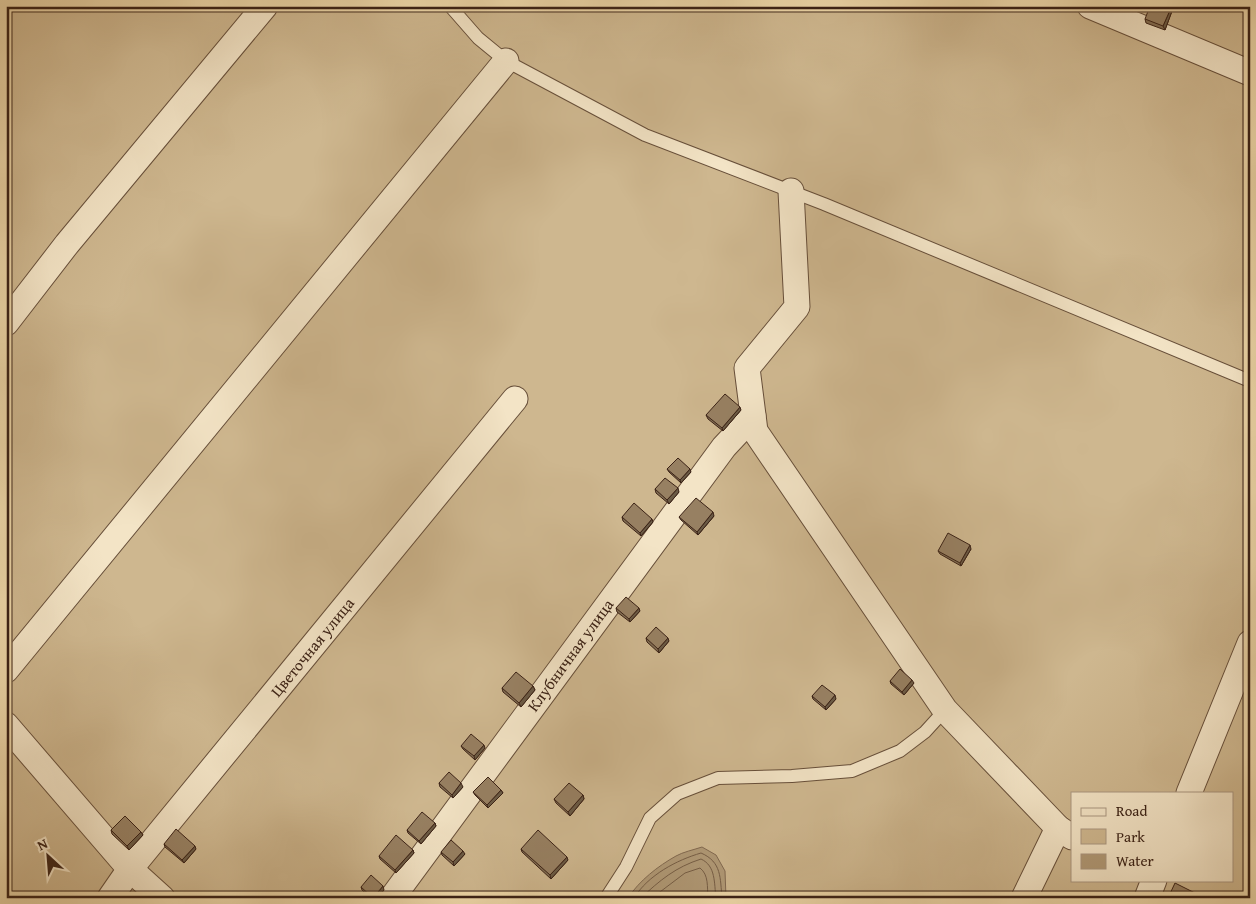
<svg xmlns="http://www.w3.org/2000/svg" width="1256" height="904" font-family="'Gentium Book Plus',serif">
	<style>
		.green { fill: #ceb78f; stroke: #846c52; fill-rule: evenodd }
		.water { fill: #b09976; stroke: #816950 }
		.lines { fill: none; stroke-linecap: round; stroke-linejoin: round }
		.shore { stroke: #765e46; stroke-width: 1 }
		.lane-casing { stroke: #674f3a; stroke-width: 14 }
		.street-casing { stroke: #674f3a; stroke-width: 27 }
		.lane { stroke: #f3e4c6; stroke-width: 12 }
		.street { stroke: #f3e4c6; stroke-width: 25 }
		.wall { fill: #826e54; stroke: #3b2216 }
		.shaded-wall { fill: #6a5a45; stroke: #3b2216 }
		.building { fill: #978062; stroke: #3b2216 }
		.labels { text-anchor: middle; stroke-width: 4; stroke-linejoin: round; paint-order: stroke }
		.street-label { font-size: 16px; fill: #3b2216; stroke: #f3e4c6 }
	</style>
	<rect width="100%" height="100%" fill="#ecd6a8"/>
	<filter id="stains"><feTurbulence type="fractalNoise" baseFrequency=".004" numOctaves="4"/><feColorMatrix values="0 0 0 0 .2 0 0 0 0 .09 0 0 0 0 .02 0 0 0 .5 -.17"/></filter>
	<radialGradient id="worn" r=".72"><stop offset=".6" stop-color="#630" stop-opacity="0"/><stop offset="1" stop-color="#630" stop-opacity=".3"/></radialGradient>
	<!-- green -->
	<path class="green" d="M6 6H1250V898H6ZM1072 793H1232V880H1072Z"/>
	<!-- water -->
	<path class="water" d="M702 847 716 855 725 871 726 898H628C639 881 658 866 676 856 683 852 693 850 702 847Z"/>
	<g class="lines">
		<!-- shore -->
		<g class="shore">
			<path d="M634 898C648 875 677 860 701 853 722 862 720 878 722 898"/>
			<path d="M641 898C660 880 676 867 701 859 716 866 714 883 716 898"/>
			<path d="M652 898 685 873 700 868C709 875 707 887 708 898"/>
		</g>
		<!-- lane casing -->
		<g class="lane-casing">
			<g id="lane">
				<polyline points="450,6 478,38 506,61 645,135 824,204 1250,381"/>
				<polyline points="606,898 626,867 650,818 677,794 718,778 792,776 852,771 900,751 925,732 945,710"/>
			</g>
		</g>
		<!-- street casing -->
		<g class="street-casing">
			<g id="street">
				<polyline points="1090,6 1250,73"/>
				<polyline points="791,191 797,307 747,368 755,431 945,710 1058,828 1072,837"/>
				<polyline points="6,323 67,244 265,6"/>
				<polyline points="6,670 506,61"/>
				<polyline points="6,725 130,869 162,898"/>
				<polyline points="1189,793 1250,643"/>
				<polyline points="110,898 130,869 515,399"/>
				<polyline points="392,898 724,447 753,416"/>
				<polyline points="1024,898 1058,828"/>
				<polyline points="1147,898 1154,880"/>
			</g>
		</g>
		<!-- lane -->
		<use href="#lane" class="lane"/>
		<!-- street -->
		<use href="#street" class="street"/>
	</g>
	<!-- wall -->
	<g class="wall">
		<polygon points="1171,8 1172,11 1165,30 1146,23 1145,19"/>
		<polygon points="741,410 723,431 708,419 706,415"/>
		<polygon points="667,469 691,472 681,483 669,472"/>
		<polygon points="655,489 679,492 669,504 656,493"/>
		<polygon points="714,516 698,535 681,520 679,517"/>
		<polygon points="622,517 653,522 641,536 623,521"/>
		<polygon points="971,549 961,566 940,554 938,551"/>
		<polygon points="616,608 640,611 630,622 617,612"/>
		<polygon points="646,638 669,641 659,653 647,642"/>
		<polygon points="890,681 914,683 904,695 891,684"/>
		<polygon points="533,686 535,690 521,707 503,692 502,688"/>
		<polygon points="812,696 836,699 826,710 813,699"/>
		<polygon points="461,746 485,748 475,760 463,749"/>
		<polygon points="439,783 463,787 453,798 440,787"/>
		<polygon points="501,790 503,793 488,808 475,795 473,792"/>
		<polygon points="583,795 584,799 570,816 556,803 554,799"/>
		<polygon points="435,823 436,826 421,844 408,833 407,830"/>
		<polygon points="111,830 141,832 143,835 129,850 112,834"/>
		<polygon points="164,844 196,849 184,863 165,847"/>
		<polygon points="521,849 568,860 551,879 522,852"/>
		<polygon points="413,850 414,853 396,873 380,859 379,856"/>
		<polygon points="441,852 465,854 454,866 442,855"/>
		<polygon points="361,887 384,890 377,898 371,898 362,890"/>
	</g>
	<!-- shaded-wall -->
	<g class="shaded-wall">
		<polygon points="1171,8 1172,11 1165,30 1163,26"/>
		<polygon points="740,407 741,410 723,431 722,428"/>
		<polygon points="690,469 691,472 681,483 680,480"/>
		<polygon points="678,488 679,492 669,504 667,500"/>
		<polygon points="713,512 714,516 698,535 697,532"/>
		<polygon points="652,519 653,522 641,536 640,533"/>
		<polygon points="970,545 971,549 961,566 960,563"/>
		<polygon points="639,608 640,611 630,622 629,619"/>
		<polygon points="668,638 669,641 659,653 658,649"/>
		<polygon points="912,680 914,683 904,695 902,692"/>
		<polygon points="533,686 535,690 521,707 519,703"/>
		<polygon points="835,695 836,699 826,710 825,707"/>
		<polygon points="484,745 485,748 475,760 474,756"/>
		<polygon points="461,783 463,787 453,798 452,795"/>
		<polygon points="501,790 503,793 488,808 487,805"/>
		<polygon points="583,795 584,799 570,816 568,812"/>
		<polygon points="435,823 436,826 421,844 419,841"/>
		<polygon points="141,832 143,835 129,850 127,846"/>
		<polygon points="195,846 196,849 184,863 182,860"/>
		<polygon points="413,850 414,853 396,873 395,870"/>
		<polygon points="463,851 465,854 454,866 453,862"/>
		<polygon points="567,857 568,860 551,879 550,875"/>
		<polygon points="383,886 384,890 377,898 373,898"/>
	</g>
	<!-- building -->
	<g class="building">
		<polygon points="1150,6 1166,6 1171,8 1163,26 1145,19"/>
		<polygon points="725,394 740,407 722,428 706,415"/>
		<polygon points="678,458 690,469 680,480 667,469"/>
		<polygon points="665,478 678,488 667,500 655,489"/>
		<polygon points="696,498 713,512 697,532 679,517"/>
		<polygon points="634,503 652,519 640,533 622,517"/>
		<polygon points="948,533 970,545 960,563 938,551"/>
		<polygon points="626,597 639,608 629,619 616,608"/>
		<polygon points="656,627 668,638 658,649 646,638"/>
		<polygon points="900,669 912,680 902,692 890,681"/>
		<polygon points="516,672 533,686 519,703 502,688"/>
		<polygon points="822,685 835,695 825,707 812,696"/>
		<polygon points="471,734 484,745 474,756 461,746"/>
		<polygon points="449,772 461,783 452,795 439,783"/>
		<polygon points="488,777 501,790 487,805 473,792"/>
		<polygon points="569,783 583,795 568,812 554,799"/>
		<polygon points="422,812 435,823 419,841 407,830"/>
		<polygon points="125,816 141,832 127,846 111,830"/>
		<polygon points="176,829 195,846 182,860 164,844"/>
		<polygon points="538,830 567,857 550,875 521,849"/>
		<polygon points="396,835 413,850 395,870 379,856"/>
		<polygon points="451,840 463,851 453,862 441,852"/>
		<polygon points="371,875 383,886 373,898 361,887"/>
		<polygon points="1175,883 1205,898 1168,898"/>
	</g>
	<g class="labels">
		<!-- street labels -->
		<g class="street-label">
			<text transform="translate(312 647) rotate(-51)" y="6">Цветочная улица</text>
			<text transform="translate(570 655) rotate(-54)" y="6">Клубничная улица</text>
		</g>
	</g>
	<!-- margin -->
	<rect width="1256" height="904" fill="none" stroke="#ecd6a8" stroke-width="25"/>
	<rect x="8" y="8" width="1241" height="889" fill="none" stroke="#3b2216" stroke-width="2.5"/>
	<rect x="12" y="12" width="1231" height="879" fill="none" stroke="#3b2216"/>
	<!-- legend -->
	<rect x="1071" y="792" width="162" height="90" fill="#f3e4c6" stroke="#a99680"/>
	<rect x="1081" y="808" width="25" height="8" fill="#f3e4c6" stroke="#a99680"/>
	<text x="1116" y="816" font-size="15" fill="#3b2216">Road</text>
	<rect x="1081" y="829" width="25" height="15" fill="#ceb78f" stroke="#a99680"/>
	<text x="1116" y="842" font-size="15" fill="#3b2216">Park</text>
	<rect x="1081" y="854" width="25" height="15" fill="#b09976" stroke="#a99680"/>
	<text x="1116" y="866" font-size="15" fill="#3b2216">Water</text>
	<!-- north arrow -->
	<g transform="translate(48 856) rotate(334)" stroke="#f3e4c6" stroke-width="4" paint-order="stroke">
	<path d="M0-4L9 19L0 12L-9 19Z" fill="#3b2216"/>
	<text y="-8" font-size="14" font-weight="bold" text-anchor="middle" fill="#3b2216">N</text>
	</g>
	<rect width="100%" height="100%" filter="url(#stains)"/>
	<rect width="100%" height="100%" fill="url(#worn)"/>
</svg>
